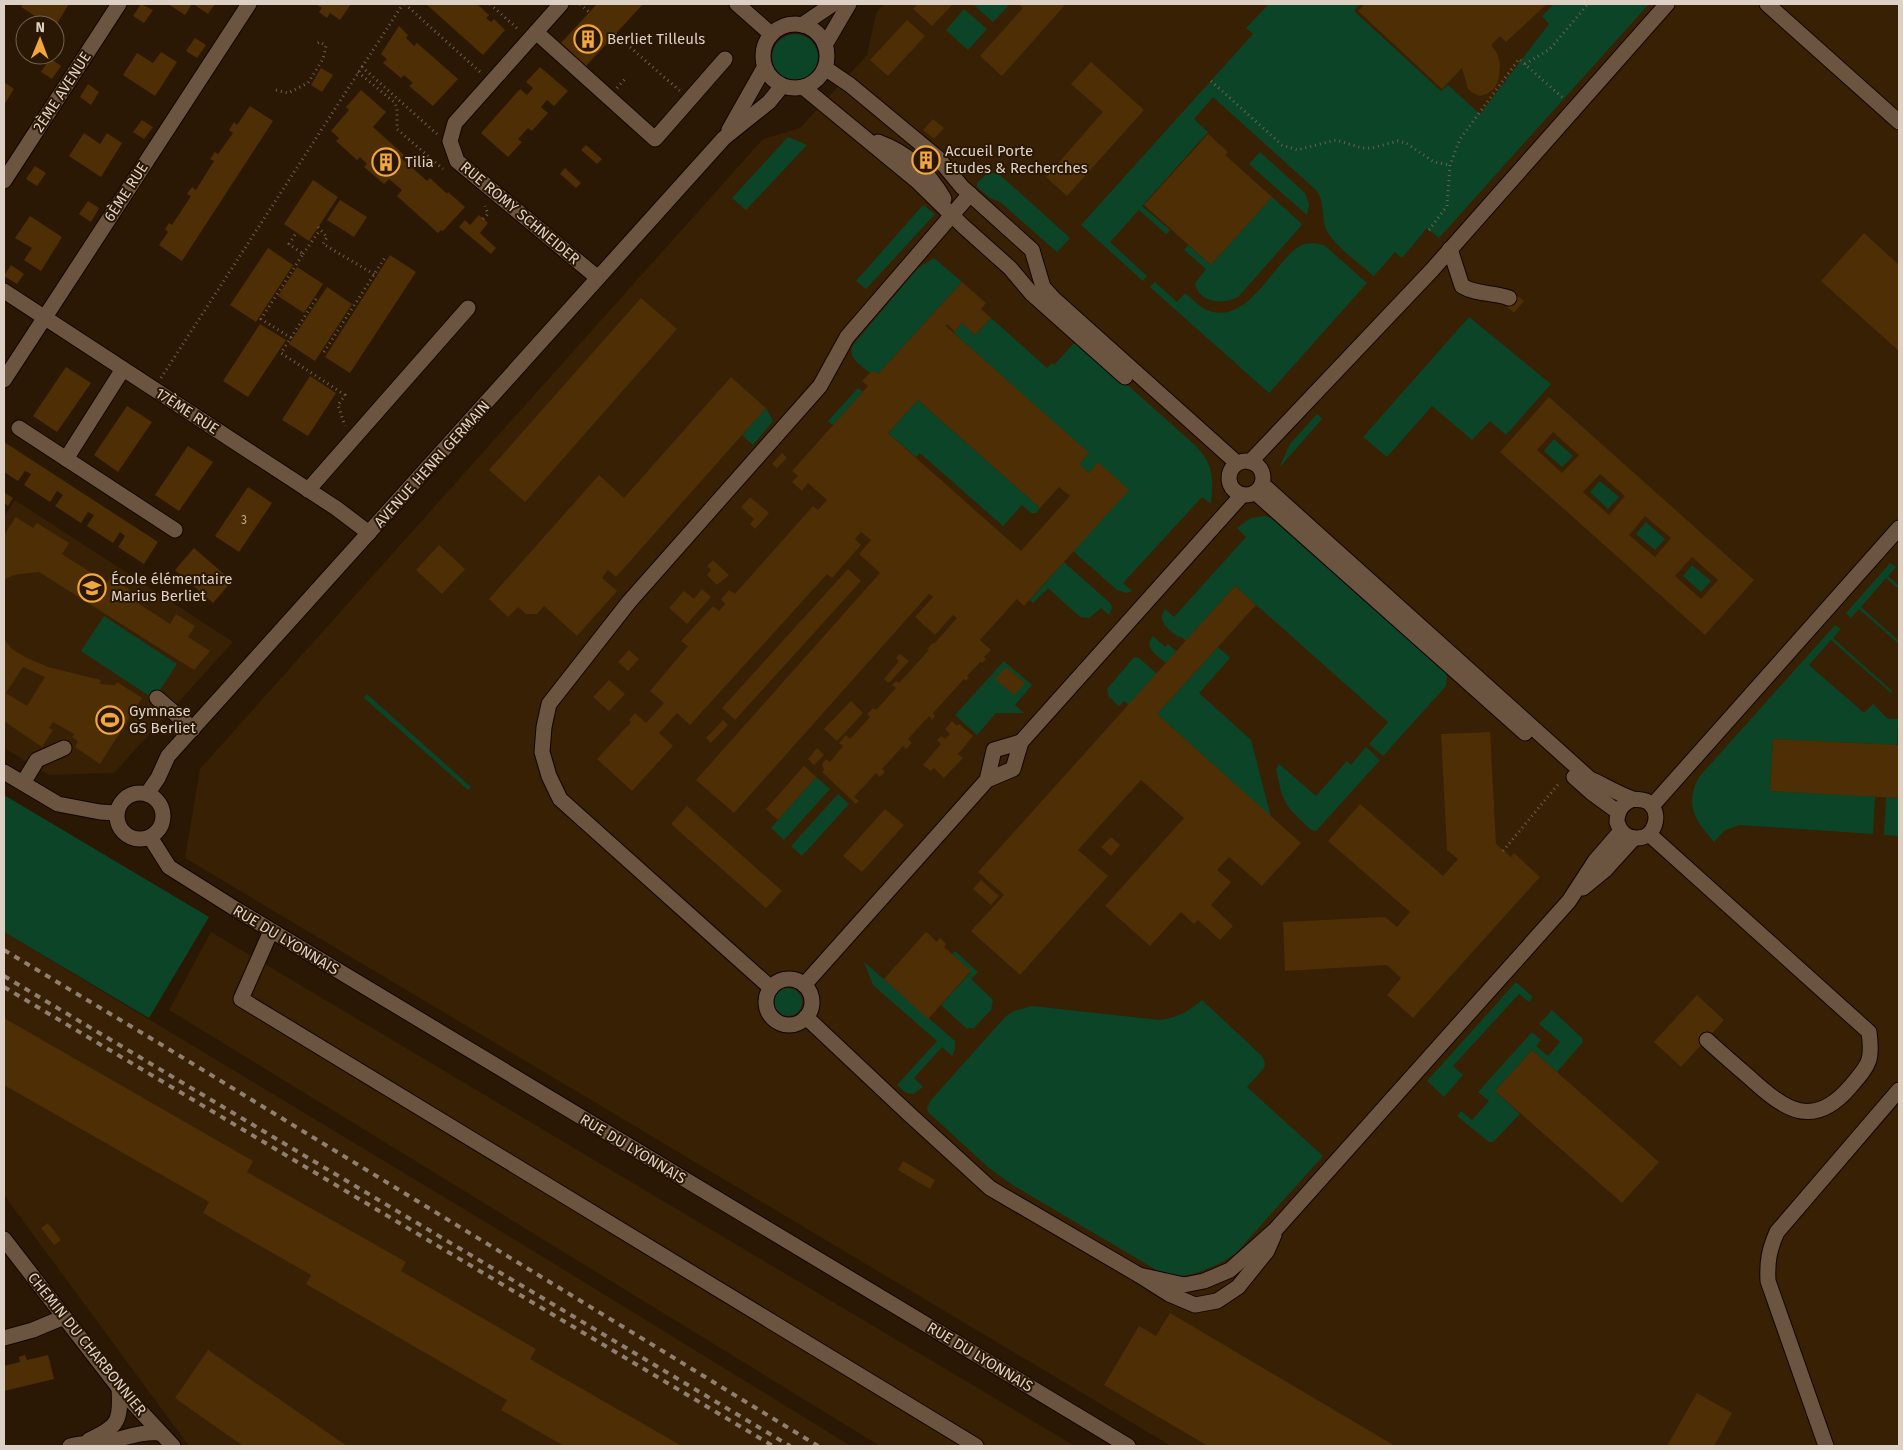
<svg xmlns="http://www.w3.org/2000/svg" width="1903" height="1450" font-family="'Fira Sans',sans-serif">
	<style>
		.built { fill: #372004 }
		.green { fill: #0c4427 }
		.building { fill: #4e2e04; fill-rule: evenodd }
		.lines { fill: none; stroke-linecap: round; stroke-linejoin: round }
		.minor-casing { stroke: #120400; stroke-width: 17 }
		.path { stroke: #70604f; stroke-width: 3; stroke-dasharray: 1 4; stroke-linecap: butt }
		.minor { stroke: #6b5540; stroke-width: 15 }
		.rail { stroke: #8f7f70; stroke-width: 4; stroke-dasharray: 6 6; stroke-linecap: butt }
		.labels { text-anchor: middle; stroke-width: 4; stroke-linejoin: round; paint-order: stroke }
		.number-label { font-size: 12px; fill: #b9a894 }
		.poi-label { font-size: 15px; fill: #ddd0c4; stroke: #2a1804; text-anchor: start }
		.street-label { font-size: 15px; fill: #ddd0c4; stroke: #2a1804 }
	</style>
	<rect width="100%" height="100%" fill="#2a1804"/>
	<!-- built -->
	<g class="built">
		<polygon points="884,4 1899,4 1899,1446 1171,1446 185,858 200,769 763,139 800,128 867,55 876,13"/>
		<polygon points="15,500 233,642 114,773 49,775 4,748 4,517"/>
		<polygon points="4,932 522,1244 851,1446 189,1446 4,1195"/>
		<polygon points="211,932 1075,1446 880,1446 169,1010"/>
	</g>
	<!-- green -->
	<g class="green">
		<polygon points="973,4 1006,4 1008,6 993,22"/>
		<path d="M1269 4H1360L1354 11 1441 91 1448 85 1480 114 1549 24 1542 16 1554 4H1649L1439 238 1427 228 1402 258 1395 252 1374 276C1360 264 1333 245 1326 229 1321 216 1325 204 1317 191L1213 97 1194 119 1208 132 1142 206 1170 230 1166 234 1139 210 1110 242 1147 276 1143 281 1081 225 1253 34 1246 28Z"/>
		<polygon points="964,9 987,29 968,50 946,30"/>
		<circle cx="795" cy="57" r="23"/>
		<polygon points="788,137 807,145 746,210 732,198"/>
		<polygon points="1260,152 1305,193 1309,205 1307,215 1249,164"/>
		<polygon points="989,172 999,174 1070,238 1057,252 1000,202 990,198 977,187 977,183"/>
		<path d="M1272 197 1301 223V226L1238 297C1224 305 1198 303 1195 283L1206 269 1184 250 1188 245 1211 265Z"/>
		<polygon points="923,205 935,214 866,289 856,281"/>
		<path d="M1304 244 1314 243 1324 245 1367 283 1269 393 1150 287 1155 282 1177 302 1185 293C1191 298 1197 304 1203 308 1237 327 1262 285 1281 264 1288 256 1294 248 1304 244Z"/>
		<path d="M934 258 962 282 878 374 872 371 870 373C861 365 847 358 853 345L918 268Z"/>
		<polygon points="1469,317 1551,384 1506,435 1490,421 1472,440 1432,406 1387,457 1363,437"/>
		<path d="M991 318 1047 368 1052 363 1054 365 1077 340 1197 447C1214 466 1213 479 1211 504L1202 497 1123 583 1132 591 1127 593 1117 590 1073 551 1098 463 1089 473 1079 464 1088 454 954 333 962 323 975 335Z"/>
		<polygon points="858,388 863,392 833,425 828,421"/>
		<polygon points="918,400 1040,508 1036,513 1031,513 1022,505 1003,526 920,453 916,457 888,433"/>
		<polygon points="766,408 773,421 753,445 742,435"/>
		<polygon points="1317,414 1322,419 1279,468 1290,444"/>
		<polygon points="1554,439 1573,456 1562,467 1544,451"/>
		<polygon points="1600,481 1619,497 1608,509 1590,492"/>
		<path d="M1264 516 1276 519 1445 670 1447 676 1446 686 1383 756 1369 744 1388 722 1235 586 1186 641 1180 636 1178 637C1169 629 1156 622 1165 609L1174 617 1246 537 1237 528 1251 518Z"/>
		<polygon points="1646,522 1665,539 1655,550 1636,534"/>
		<polygon points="1064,562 1111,604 1112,608 1109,615 1101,608 1089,618 1080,617 1048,588 1033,603 1030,600"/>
		<polygon points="1890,563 1896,567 1888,576 1899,586 1899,589 1886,578 1861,607 1899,641 1899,644 1859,609 1851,618 1846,613"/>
		<polygon points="1692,565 1711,581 1701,592 1683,576"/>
		<polygon points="104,616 177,664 154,699 81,651"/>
		<path d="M1835 625 1841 629 1833 638 1892 691 1891 693 1831 640 1809 665 1864 713 1873 704 1888 719H1898L1897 745 1773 739 1770 791 1875 796 1873 834 1740 825 1725 830 1714 842C1695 820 1684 805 1699 777Z"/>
		<path d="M1153 636 1165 647 1168 644 1177 652 1166 663C1157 655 1143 648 1153 636Z"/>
		<polygon points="1218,647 1230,658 1199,693 1251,740 1271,817 1157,714"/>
		<polygon points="1134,657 1139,658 1157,674 1129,705 1124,701 1119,706 1109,697 1107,689"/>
		<polygon points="1004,661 1032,685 1015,705 1024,713 996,713 977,735 955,715"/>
		<polygon points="367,694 471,787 468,790 364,698"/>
		<path d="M1366 747 1380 760 1316 831C1311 831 1308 827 1304 823 1282 804 1282 796 1276 769L1279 764 1316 796 1347 761 1351 765Z"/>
		<polygon points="816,777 830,789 784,840 771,828"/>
		<polygon points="838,794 849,804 802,856 791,846"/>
		<polygon points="4,795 209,917 149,1018 4,932"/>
		<polygon points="1886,797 1899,798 1899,836 1884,835"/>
		<polygon points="955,951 978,972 971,979 993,1000 991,1010 974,1028 966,1028 941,1005 971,972 952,954"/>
		<polygon points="864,962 955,1041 955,1049 952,1056 942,1047 914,1078 923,1087 913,1094 906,1093 897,1085 937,1041 873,985"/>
		<polygon points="1516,982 1533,997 1529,1002 1519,994 1453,1066 1463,1075 1444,1097 1427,1081"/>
		<circle cx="788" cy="1002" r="14"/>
		<path d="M1202 1000 1263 1057 1265 1064 1264 1068 1247 1087 1323 1156 1236 1253C1220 1265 1186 1281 1165 1275L1011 1184 989 1168 928 1112 927 1108 931 1100 1006 1016 1014 1011 1032 1006 1160 1020C1177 1018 1189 1011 1202 1000Z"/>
		<polygon points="1552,1010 1582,1038 1583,1042 1557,1072 1532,1050 1495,1091 1520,1114 1493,1142 1489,1142 1457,1116 1461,1111 1472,1120 1489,1101 1478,1092 1532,1032 1541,1040 1536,1046 1548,1056 1560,1042 1539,1024"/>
	</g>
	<!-- building -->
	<g class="building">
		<polygon points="23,4 69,4 56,25 49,25 21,7"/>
		<polygon points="141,4 153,10 144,23 133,16"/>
		<polygon points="168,4 192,4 185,15"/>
		<polygon points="193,4 215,4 208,14"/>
		<polygon points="316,4 351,4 340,20 330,13 327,18 319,12 322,8"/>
		<polygon points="426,4 477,4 489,15 486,18 491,22 494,19 505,30 483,55"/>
		<polygon points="597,4 643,4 586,66 561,43"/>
		<polygon points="918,4 953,4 932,26 913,9"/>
		<polygon points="1018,4 1062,4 1064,6 1002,76 980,56 1023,8"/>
		<polygon points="1365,4 1547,4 1506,42 1500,36 1491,45 1497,53 1500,64 1499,78 1495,88 1487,94 1480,96 1473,93 1468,89 1462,68 1442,89 1358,11"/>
		<polygon points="907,20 925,36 888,76 870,60"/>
		<polygon points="399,26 408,35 406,38 414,46 417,43 458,79 433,106 409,86 413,83 404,75 401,78 383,63 387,59 381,54"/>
		<polygon points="195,38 206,45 197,58 186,51"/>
		<polygon points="161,52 177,62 155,96 123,75 137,53 153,63"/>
		<polygon points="50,58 61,66 52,79 41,72"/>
		<polygon points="1091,62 1144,110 1067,196 1046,177 1103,112 1071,84"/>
		<polygon points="540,67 568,91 554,106 547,100 541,107 548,113 532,131 528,128 518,139 522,142 508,157 481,133 520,89 527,95 533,88 526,82"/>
		<polygon points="321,68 333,75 322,92 311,85"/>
		<polygon points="4,82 14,89 4,105"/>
		<polygon points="88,84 99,92 91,105 80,97"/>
		<polygon points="361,90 386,112 373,127 404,155 401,158 427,181 430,178 447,194 448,192 465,207 443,231 441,230 438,233 397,196 402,190 389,179 384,184 364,167 367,164 360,157 357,160 336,141 339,138 331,131 349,110 346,107"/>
		<polygon points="250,106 273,121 182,261 159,245 168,232 165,229 169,223 172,225 191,196 187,194 192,187 196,190 214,161 210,159 215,152 218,154 233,133 229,130 234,122 237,125"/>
		<polygon points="933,119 944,128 934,139 923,130"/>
		<polygon points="142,120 153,127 144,139 133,132"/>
		<polygon points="84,133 100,144 107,133 122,143 101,177 69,156"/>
		<polygon points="1208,134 1228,152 1225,155 1272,197 1211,265 1144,205"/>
		<polygon points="586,145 602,159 597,164 581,150"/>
		<polygon points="35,166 46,173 37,186 26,179"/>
		<polygon points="565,168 581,183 576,188 560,174"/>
		<polygon points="313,180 338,197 309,241 284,224"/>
		<polygon points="340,200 367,217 354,237 327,220"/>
		<polygon points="88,201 99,208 91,222 79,214"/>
		<polygon points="479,215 488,223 480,233 496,248 491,254 459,227 465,220 470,225"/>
		<polygon points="30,216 62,237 41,271 24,260 32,248 15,238"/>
		<polygon points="1864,233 1899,265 1899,351 1821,281"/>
		<polygon points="268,248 293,265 256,322 230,305"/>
		<polygon points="390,255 416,272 350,373 325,357"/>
		<polygon points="11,265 24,274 17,284 4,276"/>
		<polygon points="297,267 323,284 304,313 278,296"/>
		<path d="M962 282 986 303 981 309 991 318 975 335 962 323 955 332 947 324 946 326 1089 453 1079 464 1089 473 1098 462 1129 490 1024 606 1017 599 980 640 991 650 984 657 986 659 982 663 980 662 967 676 969 677 966 681 964 679 933 713 935 716 932 720 929 716 908 739 912 743 906 749 903 746 882 769 885 772 880 777 876 773 854 797 859 801 856 804 822 772 824 770 822 764 826 759 830 762 843 746 839 743 846 735 850 739 870 717 867 714 873 708 876 710 896 688 892 685 896 681 899 683 929 650 927 649 933 643 934 644 957 618 953 615 935 635 915 617 933 597 929 594 734 813 696 780 880 573 859 554 871 540 861 532 855 539 861 545 832 578 827 574 690 725 677 713 659 733 673 746 632 791 597 759 631 722 629 720 635 713 646 723 664 703 650 691 688 646 681 641 713 606 719 611 725 604 721 599 729 590 735 594 813 506 818 510 827 500 808 483 802 491 792 482 798 476 792 471 868 386 862 381 872 371 878 374ZM918 400 1040 508 1059 487 1070 496 1021 551 888 433Z"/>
		<polygon points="327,287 352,304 315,361 289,344"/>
		<polygon points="1514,293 1524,301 1514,313 1504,304"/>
		<polygon points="641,298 677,329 525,502 489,470"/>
		<polygon points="260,324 286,340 248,397 223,381"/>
		<polygon points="66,367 91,383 57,432 33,416"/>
		<polygon points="310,376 336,393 308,436 282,420"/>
		<polygon points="731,377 766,408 616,577 608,570 602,578 617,591 577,636 544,606 537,614 526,614 518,607 508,617 489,599 599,475 624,498"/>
		<path d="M1549 397 1754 580 1705 635 1500 452ZM1553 432 1579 455 1562 473 1537 450ZM1600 474 1625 496 1609 515 1583 492ZM1645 516 1671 538 1655 557 1629 535ZM1692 557 1718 580 1701 599 1675 576Z"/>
		<polygon points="127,406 152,422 118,472 94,455"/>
		<polygon points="4,442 158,542 144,564 118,547 125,536 120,532 113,543 87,526 94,515 88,512 81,523 55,506 63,495 57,491 50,502 24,485 31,474 25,471 18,481 4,472"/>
		<polygon points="188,446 213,462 179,511 155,495"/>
		<polygon points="782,453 787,458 777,468 772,464"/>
		<polygon points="248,487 272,503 239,552 215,536"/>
		<polygon points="5,493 13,498 8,506 4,503"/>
		<polygon points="750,497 769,513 755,529 750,524 754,519 741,507"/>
		<polygon points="16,517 33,528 37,523 69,543 62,554 107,583 111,577 130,590 127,596 170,624 176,614 195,626 188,637 210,651 194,670 39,572 13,575 4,580 4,535"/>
		<polygon points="439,545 465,569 442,594 416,570"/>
		<polygon points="194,548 232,581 213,603 175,570"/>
		<polygon points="713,560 729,575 717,585 707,575 711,570 707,566"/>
		<polygon points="848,569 861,581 735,720 722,708"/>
		<polygon points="1235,586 1256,605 1157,714 1301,843 1262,886 1229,857 1217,870 1231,882 1211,905 1233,926 1220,940 1198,920 1194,924 1181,912 1150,946 1105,906 1184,818 1141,780 1078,850 1108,876 1020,975 971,931 1004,895 978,872"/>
		<polygon points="702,589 711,597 687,624 669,608 684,591 694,599"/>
		<path d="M4 639 12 649 27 658 48 667 101 680 100 684 115 685 117 682 142 698 100 764 75 747 78 741 72 737 74 734 53 722 49 728 53 730 42 747 4 721ZM23 667 45 677 27 706 6 693Z"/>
		<polygon points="629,650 639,659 628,671 618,662"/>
		<polygon points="900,654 909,661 889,683 884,679 899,661 896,658"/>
		<polygon points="1006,667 1025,683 1014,695 995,679"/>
		<polygon points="609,680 625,694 609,711 593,697"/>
		<polygon points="851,701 863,713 837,741 824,729"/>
		<polygon points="723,720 728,725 711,743 706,738"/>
		<polygon points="952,721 957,726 959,724 973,736 958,754 963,758 944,778 934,768 931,771 923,765 941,744 937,740 941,736 945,739 950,734 945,729"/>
		<polygon points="1490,732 1496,844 1511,857 1514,853 1540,877 1413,1018 1387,995 1401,978 1387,965 1285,971 1283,922 1385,917 1397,927 1410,912 1328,841 1360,804 1443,876 1458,859 1447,850 1441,734"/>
		<polygon points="1773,739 1899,745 1899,798 1770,791"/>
		<polygon points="817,748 824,755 814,765 808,759"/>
		<polygon points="804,766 816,777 778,820 766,809"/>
		<polygon points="687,806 782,891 766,908 671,824"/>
		<polygon points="885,809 904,825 862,872 843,856"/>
		<polygon points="1111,837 1120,845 1111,856 1101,847"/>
		<polygon points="981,880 999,896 991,905 973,889"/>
		<polygon points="926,932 937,942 940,938 946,944 944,947 971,971 928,1019 884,979"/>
		<polygon points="1697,995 1724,1020 1681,1067 1654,1042"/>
		<polygon points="4,1018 253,1161 247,1172 406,1262 401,1271 536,1349 530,1359 682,1446 564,1446 501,1410 507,1400 306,1284 311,1275 203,1213 209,1202 4,1085"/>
		<polygon points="1532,1050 1659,1162 1622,1203 1495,1091"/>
		<polygon points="903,1161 935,1180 930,1189 898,1170"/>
		<polygon points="48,1223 61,1240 54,1245 41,1228"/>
		<polygon points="1170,1313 1395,1446 1208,1446 1104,1385 1139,1326 1156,1336"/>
		<polygon points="208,1350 347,1446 243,1446 175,1398"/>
		<polygon points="25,1355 27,1360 48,1355 54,1379 4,1391 4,1366 20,1362 19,1357"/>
		<polygon points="1697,1393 1732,1413 1714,1446 1667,1446"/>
	</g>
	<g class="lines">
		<!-- minor casing -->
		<g class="minor-casing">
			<g id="minor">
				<polyline points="561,4 455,123 450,141 457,161 598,278"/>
				<polyline points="737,4 771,34"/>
				<polyline points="1767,4 1899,122"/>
				<circle cx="795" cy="56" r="32"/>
				<polyline points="802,25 833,4"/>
				<polyline points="536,32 655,139 725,59"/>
				<polyline points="825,45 849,4"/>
				<polyline points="825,68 850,85 938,158 962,187 1032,250 1043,287 1054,299 1237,463"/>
				<polyline points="803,87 917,181 963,226 1010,268 1032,294 1125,377"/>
				<polyline points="729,130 764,68"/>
				<path d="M878 142C908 153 929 172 944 199"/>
				<polyline points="4,181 119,4"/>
				<path d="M1450 249 1462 286C1477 295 1494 292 1509 298"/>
				<polyline points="4,291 336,508 369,533"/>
				<polyline points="4,380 249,4"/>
				<polyline points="19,428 175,530"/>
				<polyline points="66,459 123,369"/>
				<circle cx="1246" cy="478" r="17"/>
				<polyline points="1250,462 1432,270 1667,4"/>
				<path d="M1262 484 1590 779C1604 785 1618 794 1633 799 1638 800 1643 799 1648 802 1663 813 1655 839 1636 838 1626 838 1620 831 1617 822 1617 810 1623 802 1634 799"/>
				<polyline points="308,490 468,308"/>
				<polyline points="1256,493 1525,733"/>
				<polyline points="157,698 193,729"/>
				<polyline points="1021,742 1242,495"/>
				<polyline points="4,772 58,804 100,812 117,813"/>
				<polyline points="1574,777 1592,793 1618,812"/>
				<polyline points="23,783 37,760 64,748"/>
				<circle cx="140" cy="816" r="23"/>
				<polyline points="147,794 158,778 168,756 724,138 769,102 782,86"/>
				<polyline points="1652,806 1899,528"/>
				<path d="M1649 834 1869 1032C1873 1061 1869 1065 1850 1087 1813 1130 1785 1110 1750 1078 1735 1065 1721 1053 1707 1040"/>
				<polyline points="150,837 169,867 234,908 1128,1446"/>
				<polyline points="1583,888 1605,870 1634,838"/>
				<polyline points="271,931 241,999 976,1446"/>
				<circle cx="789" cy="1002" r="23"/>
				<polyline points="804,985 987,780 1013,769 1021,742 994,750 987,780"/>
				<polyline points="771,988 560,799 549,776 542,752 544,727 549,704 629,602 820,386 847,337 970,194"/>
				<polyline points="806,1017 908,1113 990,1188 1139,1275 1169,1294 1195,1305 1217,1301 1238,1287 1267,1251 1274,1235"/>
				<polyline points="4,1239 119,1388 173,1446"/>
				<polyline points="1139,1275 1184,1285 1204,1281 1230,1270 1276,1229 1569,901 1595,861 1621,831"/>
				<polyline points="4,1338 33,1330 64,1317"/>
				<path d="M89 1440C119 1426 121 1421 119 1388"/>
				<path d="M70 1446C82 1443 93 1443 105 1442 124 1439 140 1431 160 1433"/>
				<path d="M1826 1446 1768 1281C1767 1262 1769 1250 1777 1232L1899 1090"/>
			</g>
		</g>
		<!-- path -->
		<g class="path">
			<polyline points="405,4 480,72"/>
			<polyline points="490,4 519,30"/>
			<polyline points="580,4 589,12"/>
			<polyline points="615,34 680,91"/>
			<polyline points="1525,64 1550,49 1588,4"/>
			<polyline points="362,67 403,4"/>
			<polyline points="358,72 394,102 397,108 397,129 443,169"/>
			<polyline points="1211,81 1282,145 1297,150 1336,140 1362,148 1372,148 1398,141 1406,143 1434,162 1450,165"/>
			<polyline points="617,88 625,79"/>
			<polyline points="276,90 288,93 308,83 323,59 326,46 320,42 315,44"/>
			<polyline points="483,219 488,214 485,206"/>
			<polyline points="318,227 327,237 323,244 377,276"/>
			<polyline points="1429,230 1447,206 1450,165 1460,139 1519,59 1563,98"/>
			<polyline points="303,254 320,230"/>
			<polyline points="316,299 281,353 345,395 338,405 345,426"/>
			<polyline points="291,338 261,319 303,254 289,244 297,232"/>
			<polyline points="324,352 386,256"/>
			<polyline points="161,378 362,67 437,134"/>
			<polyline points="1503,851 1560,782"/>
		</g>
		<!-- minor -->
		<use href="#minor" class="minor"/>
		<!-- rail -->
		<g class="rail">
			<polyline points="4,950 162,1045 818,1446"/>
			<polyline points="4,976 790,1446"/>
			<polyline points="4,987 773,1446"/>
		</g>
	</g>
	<!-- icons -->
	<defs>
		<g id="building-ring" transform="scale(1.4375)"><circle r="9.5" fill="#2a1804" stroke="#f1a640" stroke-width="1.5"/><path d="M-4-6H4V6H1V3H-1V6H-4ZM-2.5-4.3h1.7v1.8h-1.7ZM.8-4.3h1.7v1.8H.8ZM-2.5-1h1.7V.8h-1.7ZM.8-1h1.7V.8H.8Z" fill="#f1a640"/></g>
		<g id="school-ring" transform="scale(1.4375)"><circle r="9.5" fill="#2a1804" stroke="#f1a640" stroke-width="1.5"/><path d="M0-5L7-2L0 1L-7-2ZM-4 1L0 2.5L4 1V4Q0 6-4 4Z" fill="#f1a640"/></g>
		<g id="stadium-ring" transform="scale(1.4375)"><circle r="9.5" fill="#2a1804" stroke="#f1a640" stroke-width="1.5"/><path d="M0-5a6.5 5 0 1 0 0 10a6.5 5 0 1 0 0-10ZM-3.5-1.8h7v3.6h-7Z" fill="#f1a640"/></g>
	</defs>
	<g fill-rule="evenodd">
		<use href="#building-ring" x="588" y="39"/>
		<use href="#building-ring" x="926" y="160"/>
		<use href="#building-ring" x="386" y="162"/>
		<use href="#school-ring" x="92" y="588"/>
		<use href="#stadium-ring" x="110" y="720"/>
	</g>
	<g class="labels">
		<!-- number labels -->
		<g class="number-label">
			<text x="244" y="524">3</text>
		</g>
		<!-- poi labels -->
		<g class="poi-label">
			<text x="607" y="44">Berliet Tilleuls</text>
			<text x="945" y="156">Accueil Porte<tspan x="945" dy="17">Etudes &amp; Recherches</tspan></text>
			<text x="405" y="167">Tilia</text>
			<text x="111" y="584">École élémentaire<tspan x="111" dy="17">Marius Berliet</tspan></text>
			<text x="129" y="716">Gymnase<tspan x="129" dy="17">GS Berliet</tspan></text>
		</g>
		<!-- street labels -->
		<g class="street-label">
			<text transform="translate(62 92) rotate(-57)" y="5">2ÈME AVENUE</text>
			<text transform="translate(126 192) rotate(-57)" y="5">6ÈME RUE</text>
			<text transform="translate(520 213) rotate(40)" y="5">RUE ROMY SCHNEIDER</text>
			<text transform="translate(187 411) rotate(33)" y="5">17ÈME RUE</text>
			<text transform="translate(432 464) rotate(-48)" y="5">AVENUE HENRI GERMAIN</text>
			<text transform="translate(286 940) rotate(31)" y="5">RUE DU LYONNAIS</text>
			<text transform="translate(633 1149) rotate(31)" y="5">RUE DU LYONNAIS</text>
			<text transform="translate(87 1344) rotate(51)" y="5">CHEMIN DU CHARBONNIER</text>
			<text transform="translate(980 1357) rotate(31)" y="5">RUE DU LYONNAIS</text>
		</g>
	</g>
	<!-- border -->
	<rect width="1903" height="1450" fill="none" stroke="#ddd0c4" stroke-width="10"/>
	<!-- north arrow -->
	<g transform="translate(40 40) rotate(1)"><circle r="24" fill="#2a1804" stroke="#726251"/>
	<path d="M0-4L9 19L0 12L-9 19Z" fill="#f1a640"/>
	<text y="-8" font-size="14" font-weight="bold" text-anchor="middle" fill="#ddd0c4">N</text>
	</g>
</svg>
